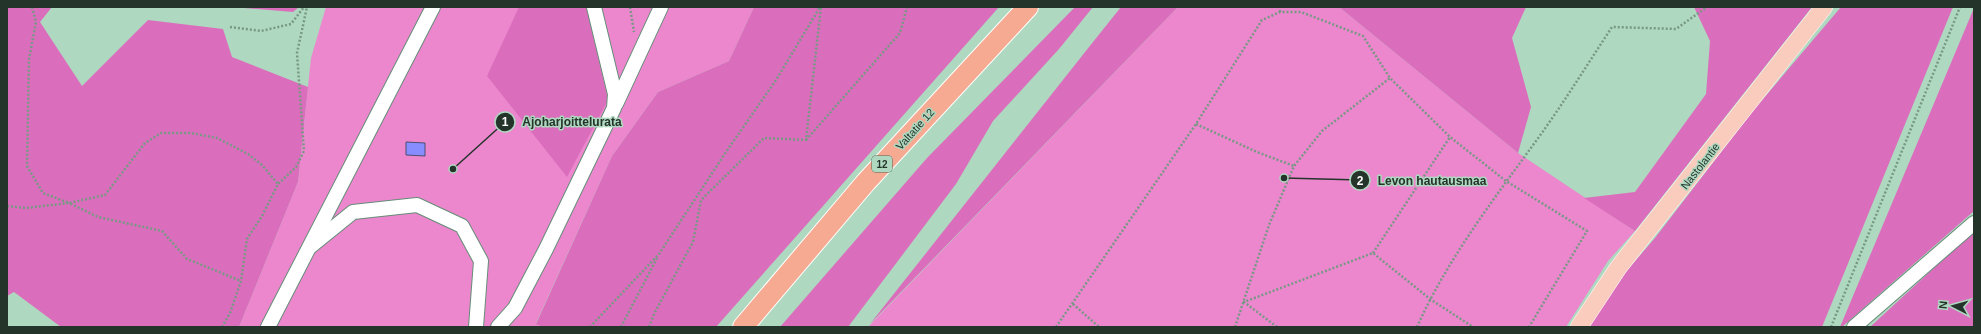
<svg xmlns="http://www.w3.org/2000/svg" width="1981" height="334" font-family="Arial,sans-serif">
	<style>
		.green { fill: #ec87ce }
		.forest { fill: #db6ebc }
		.building { fill: #878cfe; stroke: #4b4f70 }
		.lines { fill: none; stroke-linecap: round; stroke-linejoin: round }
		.minor-casing { stroke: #668d77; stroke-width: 16 }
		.major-casing { stroke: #fff; stroke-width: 18 }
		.highway-casing { stroke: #fff; stroke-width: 22 }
		.path { stroke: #789885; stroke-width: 2.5; stroke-dasharray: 2 2; stroke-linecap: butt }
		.minor { stroke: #fff; stroke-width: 14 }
		.major { stroke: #f9ccbd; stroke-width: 17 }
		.highway { stroke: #f5aa91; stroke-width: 20 }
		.labels { text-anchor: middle; stroke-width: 3; stroke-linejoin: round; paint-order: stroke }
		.shield { fill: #aed8bf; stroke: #4d6557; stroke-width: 1 }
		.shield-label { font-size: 10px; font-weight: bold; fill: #24342b }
		.street-label { font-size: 11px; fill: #24342b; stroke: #aed8bf }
		.leader { fill: none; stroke: #24342b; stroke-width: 1.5 }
		.callout-dot { fill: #24342b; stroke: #aed8bf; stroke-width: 1.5 }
		.mark-label { font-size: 12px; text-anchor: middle; font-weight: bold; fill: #fff }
		.callout-label { font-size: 12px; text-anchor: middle; font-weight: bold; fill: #24342b; stroke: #aed8bf; stroke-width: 3; stroke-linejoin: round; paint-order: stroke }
	</style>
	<rect width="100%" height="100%" fill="#aed8bf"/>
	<!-- green -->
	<g class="green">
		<polygon points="326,7 754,7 729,61 658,92 612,156 536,323 543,327 239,327 298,182 311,58"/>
		<polygon points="1178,7 1339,7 1518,153 1635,231 1608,261 1566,327 868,327"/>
	</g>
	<!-- forest -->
	<g class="forest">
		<polygon points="7,7 52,7 40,22 82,86 148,20 223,29 232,57 308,87 298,182 239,327 61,327 14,292 7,296"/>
		<polygon points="232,7 299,7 293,12"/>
		<polygon points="519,7 586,7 608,100 567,177 487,76"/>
		<polygon points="754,7 999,7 716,327 543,327 536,324 612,156 658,92 729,61"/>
		<polygon points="1075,7 1093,7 1059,49 993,121 956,184 848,327 780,327 927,158"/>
		<polygon points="1121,7 1178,7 870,324 1093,42"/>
		<polygon points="1339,7 1526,7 1512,38 1531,107 1518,153"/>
		<polygon points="1694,7 1812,7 1635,231 1584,198 1635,192 1706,94 1710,41"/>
		<polygon points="1841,7 1953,7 1822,327 1589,327 1623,275 1655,238 1752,112"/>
		<polygon points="1974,8 1974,211 1842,327 1840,327"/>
		<polygon points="1974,231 1974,327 1870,327"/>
	</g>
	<!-- building -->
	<polygon class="building" points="406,142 425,143 425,156 406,155"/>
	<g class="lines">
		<!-- minor casing -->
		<g class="minor-casing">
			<g id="minor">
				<polyline points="616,104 661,7"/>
				<polyline points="311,246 353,212 417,205 462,226 481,261 476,327"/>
				<polyline points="268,327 433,7"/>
				<polyline points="498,327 515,308 546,249 614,108 615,94 594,7"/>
				<polyline points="1854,327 1974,223"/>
			</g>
		</g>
		<!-- major casing -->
		<g class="major-casing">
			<polyline id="major" points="1579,327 1618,268 1824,7"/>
		</g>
		<!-- highway casing -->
		<g class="highway-casing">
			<polyline id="highway" points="743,327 866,182 1028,7"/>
		</g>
		<!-- path -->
		<g class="path">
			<polyline points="32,7 36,22 29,59 27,166 43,193 69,203 105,195 145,143 161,133 191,133 217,138 248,154 262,165 278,184"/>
			<polyline points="630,7 634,32"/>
			<polyline points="1280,12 1280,7"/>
			<polyline points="230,27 261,31 291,24 304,7"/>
			<polyline points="1196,124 1257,152 1294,166"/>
			<polyline points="806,140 900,33 907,7"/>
			<polyline points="7,206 26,208 69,203 98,217 162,231 187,259 241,281"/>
			<polyline points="1373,253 1450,137"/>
			<polyline points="1073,304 1099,327"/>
			<polyline points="222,327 230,313 241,281 247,239 262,216 278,184 296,167 304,151 297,53 307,7"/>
			<polyline points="590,327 659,254 726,152 776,80 820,7"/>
			<polyline points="621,327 657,258"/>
			<polyline points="649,327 655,312 693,242 701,200 764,138 806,140 821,7"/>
			<polyline points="1056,327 1196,124 1262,20 1280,12 1301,12 1363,36 1390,78 1450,137 1506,181 1587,231 1529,327"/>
			<polyline points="1235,327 1269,225 1294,166 1322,131 1390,78"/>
			<polyline points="1277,327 1244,302 1373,253 1430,299 1473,327"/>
			<path d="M1417 327C1447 260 1493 200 1536 141 1563 104 1587 65 1612 27L1676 29 1707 7"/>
			<polyline points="1831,327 1960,7"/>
		</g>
		<!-- minor -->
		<use href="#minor" class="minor"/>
		<!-- major -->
		<use href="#major" class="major"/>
		<!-- highway -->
		<use href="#highway" class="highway"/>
	</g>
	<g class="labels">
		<!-- shield labels -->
		<rect class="shield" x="872" y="156" width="20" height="16" rx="3"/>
		<g class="shield-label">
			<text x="882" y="168">12</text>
		</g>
		<!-- street labels -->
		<g class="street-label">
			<text transform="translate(915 129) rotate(-48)" y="4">Valtatie 12</text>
			<text transform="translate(1700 166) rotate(-52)" y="4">Nastolantie</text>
		</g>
	</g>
	<!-- callouts -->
	<path class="leader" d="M453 169L505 122M1284 178L1360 180"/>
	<g class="callout-dot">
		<circle cx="453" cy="169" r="4"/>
		<circle cx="1284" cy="178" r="4"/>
		<circle cx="505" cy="122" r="10"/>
		<circle cx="1360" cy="180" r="10"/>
	</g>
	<g class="mark-label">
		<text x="505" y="126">1</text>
		<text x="1360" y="185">2</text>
	</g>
	<g class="callout-label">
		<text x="572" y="126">Ajoharjoittelurata</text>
		<text x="1432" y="185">Levon hautausmaa</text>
	</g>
	<!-- border -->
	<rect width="1981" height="334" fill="none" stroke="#24342b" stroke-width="16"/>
	<!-- north arrow -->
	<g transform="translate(1953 306) rotate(276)" stroke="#aed8bf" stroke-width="3" paint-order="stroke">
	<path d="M0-3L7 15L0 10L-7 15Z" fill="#24342b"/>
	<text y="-6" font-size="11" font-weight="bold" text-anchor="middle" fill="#24342b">N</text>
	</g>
</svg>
